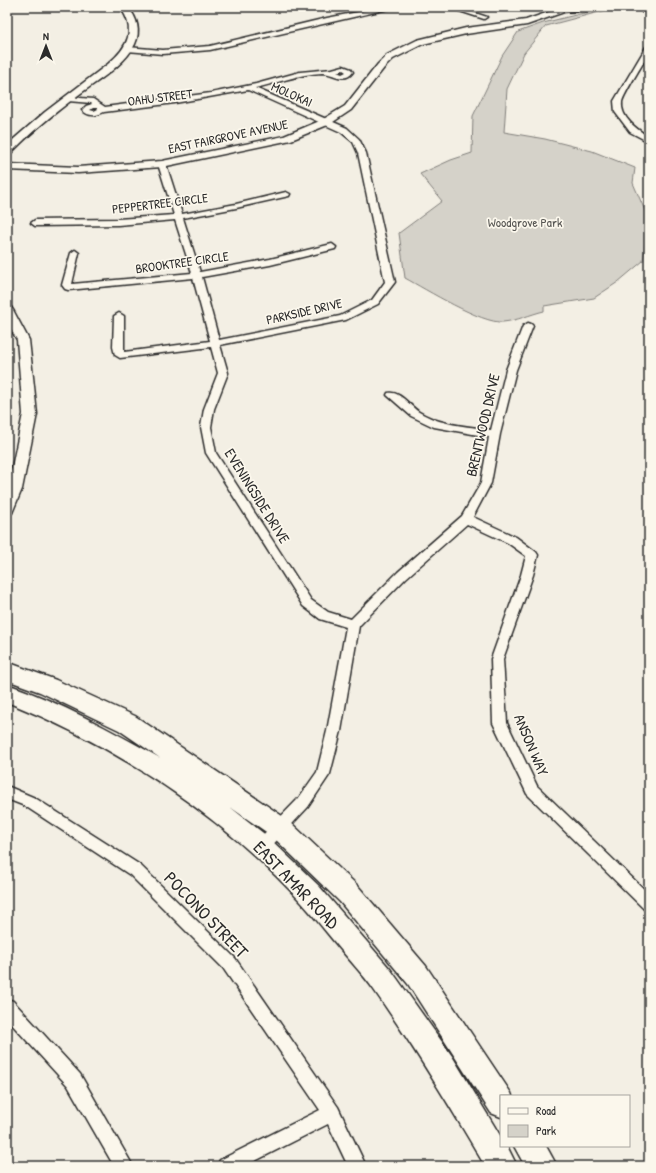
<svg xmlns="http://www.w3.org/2000/svg" width="656" height="1173" font-family="'Patrick Hand',sans-serif">
	<style>
		.green { fill: #d5d2c9; stroke: #807e7a }
		.lines { fill: none; stroke-linecap: round; stroke-linejoin: round }
		.minor-casing { stroke: #2b2b2b; stroke-width: 3 }
		.tertiary-casing { stroke: #2b2b2b; stroke-width: 3 }
		.primary-casing { stroke: #2b2b2b; stroke-width: 3 }
		.minor { fill: #fbf7ec; fill-rule: evenodd }
		.tertiary { fill: #fbf7ec; fill-rule: evenodd }
		.primary { fill: #fbf7ec; fill-rule: evenodd }
		.labels { text-anchor: middle; stroke-width: 3.5; stroke-linejoin: round; paint-order: stroke }
		.far-street-label { font-size: 13px; fill: #2b2b2b; stroke: #fbf7ec }
		.far-park-label { font-size: 13px; fill: #565552; stroke: #fbf7ec }
		.street-label { font-size: 15px; fill: #2b2b2b; stroke: #fbf7ec }
		.near-street-label { font-size: 18px; fill: #2b2b2b; stroke: #fbf7ec }
	</style>
	<rect width="100%" height="100%" fill="#f3efe4"/>
	<filter id="ink" filterUnits="userSpaceOnUse"><feTurbulence type="fractalNoise" baseFrequency=".025" numOctaves="2"/><feDisplacementMap in="SourceGraphic" scale="8" xChannelSelector="R" yChannelSelector="G"/><feConvolveMatrix kernelMatrix="1 2 1 2 8 2 1 2 1" color-interpolation-filters="sRGB"/></filter>
	<g filter="url(#ink)">
		<!-- green -->
		<path class="green" d="M608 7H618L546 26 524 53 507 89 504 132 545 139 592 151 635 168 633 183 649 220 643 261 618 282 594 298 544 306V311C531 314 516 321 503 322 482 324 425 289 405 278L399 233 442 201 420 174 451 160 472 153 473 116 502 56 518 32 543 23Z"/>
		<g class="lines">
			<!-- minor casing -->
			<g class="minor-casing">
				<g id="minor">
					<polygon points="384,7 397,7 210,50 163,54 127,51 124,49 127,47 163,50 210,46 327,18"/>
					<polygon points="447,7 457,7 487,17 484,19"/>
					<polygon points="636,7 643,7 649,12 649,17"/>
					<path d="M649 45V53C644 62 623 95 622 102 620 118 638 130 649 137V142L630 132 615 112 614 101 646 47Z"/>
					<path d="M343 66 351 69 353 72C344 84 334 73 322 73 299 74 278 83 255 88L347 128 359 139 366 153 395 282 378 304 346 320 220 345 228 373 214 409 211 427 216 453 311 600 328 612 351 619 398 572 462 516 481 483 489 437 434 427 411 416 387 395 388 393C399 390 410 406 419 412 440 425 466 426 491 430L506 370 523 326 528 323 531 324 533 326 516 370 500 434 491 483 473 517 516 537 536 552 538 555 533 575 503 659 507 723 537 786 649 894V911L644 909 527 794 493 723 491 659 521 575 526 556 508 543 467 524 406 578 359 626 341 731 330 774 308 807 266 852 261 854 256 852 254 847 256 842 298 799 317 772 327 731 346 627 320 619 303 606 206 453 201 427 204 409 218 373 211 347 120 358 115 355 113 347 114 316 119 313 124 316V352L210 341 193 278 68 290 65 289 62 285 71 253 75 250 79 253 72 284 192 273 175 220 118 225 35 226 31 223 35 220 118 219 174 215 158 164 162 162 166 164 182 214 236 204 286 192 290 194 289 196 236 208 183 218 200 272 270 259 332 244 336 247 335 249 270 265 202 277 219 340 340 316 372 300 385 282 358 153 353 142 341 132 248 90 175 103 104 112C97 116 88 117 82 110L86 106 92 104 91 103 68 101 64 99 68 97 93 99 105 107 211 93 256 84 300 72 332 69ZM343 70 346 72 342 74 337 72ZM93 108H97L98 109 94 111 90 110Z"/>
					<polygon points="7,786 35,798 140,865 235,958 338,1107 366,1166 348,1166 328,1124 245,1166 217,1166 220,1160 320,1110 223,968 130,875 25,806 7,799"/>
					<polygon points="7,999 13,1001 80,1074 133,1166 114,1166 68,1086 7,1019"/>
				</g>
			</g>
			<!-- tertiary casing -->
			<g class="tertiary-casing">
				<g id="tertiary">
					<path d="M120 7H128C137 18 141 31 135 44 125 66 92 84 73 99 51 116 30 133 11 153L7 154V145L45 112 108 64C128 47 137 30 120 7Z"/>
					<polygon points="563,7 588,7 584,10 564,12 527,25 466,34 423,44 393,59 384,68 351,110 330,124 291,140 162,167 78,173 7,170 7,164 78,167 162,161 284,136 322,120 345,106 378,64 387,55 417,40 466,28 526,20"/>
					<polygon points="7,306 11,307 13,310 29,340 37,414 22,489 12,513 7,514 7,491 23,414 17,340 7,322"/>
				</g>
			</g>
			<!-- primary casing -->
			<g class="primary-casing">
				<g id="primary">
					<path d="M7 662 56 680 135 716 288 820 358 886 426 966 511 1093 512 1096H501V1117L491 1113 408 984 340 902 272 836 230 807 267 836 319 886 391 970 452 1056 501 1137V1146H507L517 1166H485C450 1106 414 1047 374 990 363 974 349 960 337 945 325 931 314 916 302 903 223 816 115 745 7 702V684C62 703 110 730 160 758L119 730 40 692 7 680Z"/>
					<polygon points="514,1146 546,1146 557,1166 525,1166"/>
				</g>
			</g>
			<!-- minor -->
			<use href="#minor" class="minor"/>
			<!-- tertiary -->
			<use href="#tertiary" class="tertiary"/>
			<!-- primary -->
			<use href="#primary" class="primary"/>
		</g>
	</g>
	<g class="labels">
		<!-- far-street labels -->
		<g class="far-street-label">
			<text transform="translate(292 94) rotate(24)" y="5">MOLOKAI</text>
			<text transform="translate(160 97) rotate(-7)" y="5">OAHU STREET</text>
			<text transform="translate(228 136) rotate(-12)" y="5">EAST FAIRGROVE AVENUE</text>
			<text transform="translate(160 203) rotate(-7)" y="5">PEPPERTREE CIRCLE</text>
			<text transform="translate(182 262) rotate(-8)" y="5">BROOKTREE CIRCLE</text>
			<text transform="translate(304 311) rotate(-13)" y="5">PARKSIDE DRIVE</text>
		</g>
		<!-- far-park labels -->
		<g class="far-park-label">
			<text x="525" y="227">Woodgrove Park</text>
		</g>
		<!-- street labels -->
		<g class="street-label">
			<text transform="translate(483 425) rotate(-77)" y="5">BRENTWOOD DRIVE</text>
			<text transform="translate(257 496) rotate(58)" y="5">EVENINGSIDE DRIVE</text>
			<text transform="translate(531 745) rotate(67)" y="5">ANSON WAY</text>
		</g>
		<!-- near-street labels -->
		<g class="near-street-label">
			<text transform="translate(296 885) rotate(46)" y="6">EAST AMAR ROAD</text>
			<text transform="translate(206 915) rotate(46)" y="6">POCONO STREET</text>
		</g>
	</g>
	<!-- margin -->
	<rect width="656" height="1173" fill="none" stroke="#fbf7ec" stroke-width="24"/>
	<rect x="12" y="12" width="632" height="1149" fill="none" stroke="#2b2b2b" stroke-width="1.5" filter="url(#ink)"/>
	<!-- legend -->
	<rect x="500" y="1095" width="130" height="52" fill="#fbf7ec" stroke="#a8a59f"/>
	<rect x="508" y="1108" width="20" height="6" fill="#fbf7ec" stroke="#a8a59f"/>
	<text x="536" y="1115" font-size="12" fill="#2b2b2b">Road</text>
	<rect x="508" y="1125" width="20" height="12" fill="#d5d2c9" stroke="#a8a59f"/>
	<text x="536" y="1135" font-size="12" fill="#2b2b2b">Park</text>
	<!-- north arrow -->
	<g transform="translate(46 46)" stroke="#fbf7ec" stroke-width="3" paint-order="stroke">
	<path d="M0-3L7 15L0 10L-7 15Z" fill="#2b2b2b"/>
	<text y="-6" font-size="11" font-weight="bold" text-anchor="middle" fill="#2b2b2b">N</text>
	</g>
</svg>
